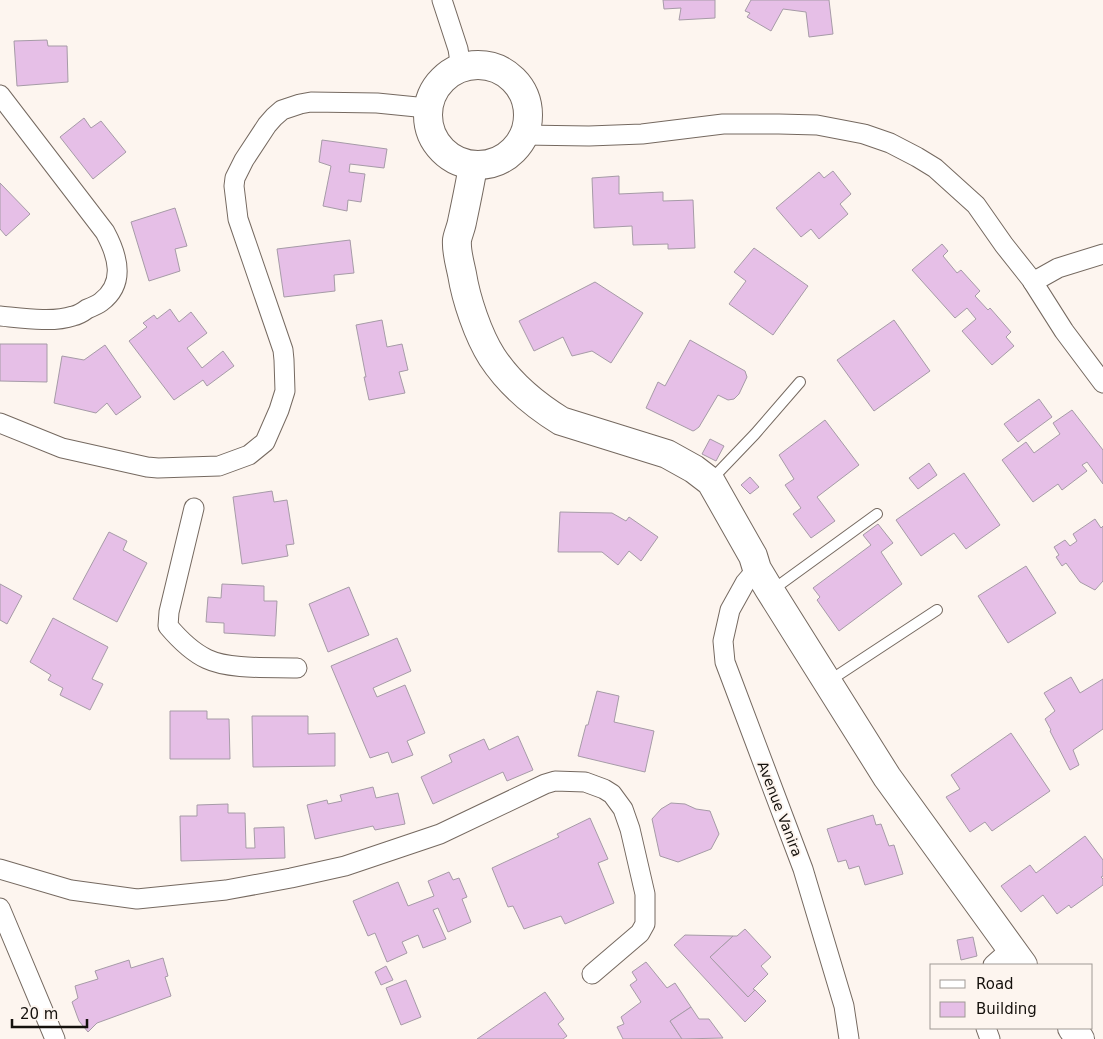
<svg xmlns="http://www.w3.org/2000/svg" width="1103" height="1039" font-family="'DejaVu Sans',sans-serif">
	<style>
		.building { fill: #e6bfe7; stroke: #a69ba7 }
		.lines { fill: none; stroke-linecap: round; stroke-linejoin: round }
		.lane-casing { stroke: #756960; stroke-width: 12 }
		.street-casing { stroke: #756960; stroke-width: 21 }
		.secondary-casing { stroke: #756960; stroke-width: 30 }
		.lane { stroke: #fff; stroke-width: 10 }
		.street { stroke: #fff; stroke-width: 19 }
		.secondary { stroke: #fff; stroke-width: 28 }
		.labels { text-anchor: middle; stroke-width: 4; stroke-linejoin: round; paint-order: stroke }
		.street-label { font-size: 14px; fill: #15110d; stroke: #fdf5ef }
	</style>
	<rect width="100%" height="100%" fill="#fdf5ef"/>
	<!-- building -->
	<g class="building">
		<polygon points="663,0 715,0 715,18 679,20 681,8 664,9"/>
		<polygon points="751,0 829,0 833,34 809,37 806,12 783,9 771,31 747,17 750,13 745,11"/>
		<polygon points="47,40 48,46 67,46 68,82 17,86 14,41"/>
		<polygon points="84,118 91,128 101,121 126,152 93,179 60,137"/>
		<polygon points="322,140 387,149 384,168 350,164 349,172 365,174 361,202 348,200 347,211 323,206 331,166 319,162"/>
		<polygon points="833,171 851,194 840,204 848,214 819,239 811,229 801,237 776,208 819,172 824,178"/>
		<polygon points="619,176 619,194 663,192 663,201 693,200 695,248 668,249 668,244 633,245 632,226 594,228 592,178"/>
		<polygon points="0,183 30,214 6,236 0,229"/>
		<polygon points="175,208 187,246 175,249 180,271 149,281 131,222"/>
		<polygon points="350,240 354,273 334,275 335,291 284,297 277,249"/>
		<polygon points="942,244 948,251 943,256 957,273 961,270 980,291 975,296 988,310 990,308 1011,332 1006,337 1014,346 992,365 962,331 976,319 967,308 955,318 912,270"/>
		<polygon points="754,248 808,286 773,335 729,304 746,281 734,272"/>
		<polygon points="595,282 643,313 611,363 592,351 572,356 563,337 534,351 519,321"/>
		<polygon points="170,309 179,322 191,312 207,333 187,348 202,368 223,351 234,366 207,386 203,380 174,400 129,341 147,327 143,323 154,315 157,319"/>
		<polygon points="382,320 387,347 402,344 408,370 399,372 405,393 369,400 364,377 366,377 356,325"/>
		<polygon points="894,320 930,371 874,411 837,360"/>
		<polygon points="690,340 745,371 747,377 739,394 734,399 728,400 718,395 699,427 695,430 693,431 646,408 658,382 665,386"/>
		<polygon points="0,344 47,344 47,382 0,381"/>
		<polygon points="105,345 141,397 116,415 107,403 96,413 54,403 62,356 84,360"/>
		<polygon points="1039,399 1052,417 1018,442 1004,424"/>
		<polygon points="1072,410 1103,450 1103,484 1087,462 1082,465 1087,471 1062,490 1058,484 1033,502 1002,460 1026,442 1034,453 1060,434 1053,423"/>
		<polygon points="825,420 859,465 817,497 835,521 811,538 793,514 801,508 785,485 794,479 779,455"/>
		<polygon points="710,439 724,446 716,461 702,454"/>
		<polygon points="929,463 937,475 918,489 909,478"/>
		<polygon points="964,473 1000,525 966,549 954,533 921,556 896,520"/>
		<polygon points="750,477 759,487 750,494 741,485"/>
		<polygon points="272,491 274,502 287,500 294,544 286,545 288,556 242,564 233,497"/>
		<polygon points="560,512 612,513 626,521 629,517 658,537 641,561 629,551 618,565 602,552 558,552"/>
		<polygon points="1095,519 1101,528 1103,526 1103,581 1095,590 1080,582 1066,563 1062,566 1056,557 1059,555 1054,547 1065,540 1070,546 1077,541 1073,534"/>
		<polygon points="878,524 893,543 881,552 902,584 839,631 817,600 820,597 813,588 871,545 863,535"/>
		<polygon points="109,532 127,541 123,550 147,563 117,622 73,599"/>
		<polygon points="1026,566 1056,613 1008,643 978,596"/>
		<polygon points="0,584 22,596 7,624 0,620"/>
		<polygon points="222,584 264,586 264,601 277,601 275,636 224,633 224,623 206,622 208,597 221,598"/>
		<polygon points="349,587 369,635 328,652 309,604"/>
		<polygon points="53,618 108,647 92,679 103,684 90,710 60,695 63,688 48,680 51,675 30,662"/>
		<polygon points="397,638 411,671 373,688 377,697 405,685 425,733 407,741 413,755 392,763 388,752 370,758 331,666"/>
		<polygon points="1071,677 1080,693 1103,679 1103,729 1073,750 1079,765 1070,770 1050,731 1051,730 1045,719 1055,711 1044,693"/>
		<polygon points="597,691 619,696 614,722 654,731 645,772 578,756 586,725 588,725"/>
		<polygon points="170,711 207,711 207,719 229,719 230,759 170,759"/>
		<polygon points="252,716 308,716 308,734 335,733 335,766 253,767"/>
		<polygon points="1011,733 1050,791 992,831 985,822 970,832 946,797 960,789 951,775"/>
		<polygon points="518,736 533,770 507,781 503,772 433,804 421,777 452,762 449,755 484,739 489,750"/>
		<polygon points="373,787 376,798 398,793 405,824 375,830 373,826 315,839 307,805 327,800 328,804 342,801 340,795"/>
		<polygon points="671,803 685,804 696,809 710,811 719,834 711,849 678,862 660,856 652,819 661,809"/>
		<polygon points="228,804 228,813 245,813 246,848 255,848 254,828 284,827 285,858 181,861 180,816 197,816 197,805"/>
		<polygon points="873,815 876,825 881,824 889,846 894,845 903,874 865,885 859,866 849,869 846,860 838,862 827,829"/>
		<polygon points="590,818 608,859 598,863 614,903 565,924 561,916 524,929 513,906 508,907 492,868 559,837 557,834"/>
		<polygon points="1085,836 1103,860 1103,876 1101,877 1103,879 1103,885 1071,908 1069,905 1057,914 1043,895 1021,912 1001,886 1030,865 1036,873"/>
		<polygon points="449,872 453,880 459,878 467,897 462,899 471,922 448,932 438,908 433,910 446,939 423,948 418,935 402,942 407,953 387,962 375,933 368,936 353,901 398,882 408,906 434,896 428,881"/>
		<polygon points="745,929 771,957 761,966 768,974 753,989 755,990 748,997 710,957 733,936 737,936"/>
		<polygon points="685,935 733,936 710,957 748,997 755,990 766,1001 745,1022 674,945"/>
		<polygon points="973,937 977,956 961,960 957,940"/>
		<polygon points="163,958 168,976 165,977 171,996 97,1023 88,1032 79,1021 72,1002 78,998 75,986 98,979 95,971 129,960 131,968"/>
		<polygon points="646,962 667,988 675,983 691,1007 670,1021 682,1039 623,1039 617,1027 624,1024 621,1017 641,1002 630,985 637,980 632,972"/>
		<polygon points="386,966 393,980 381,985 375,972"/>
		<polygon points="406,980 421,1017 401,1025 386,988"/>
		<polygon points="545,992 564,1019 558,1024 567,1036 563,1039 477,1039"/>
		<polygon points="691,1007 699,1019 709,1019 723,1038 682,1039 670,1021"/>
	</g>
	<g class="lines">
		<!-- lane casing -->
		<g class="lane-casing">
			<g id="lane">
				<polyline points="710,481 755,434 800,382"/>
				<polyline points="771,591 877,514"/>
				<polyline points="829,681 937,610"/>
			</g>
		</g>
		<!-- street casing -->
		<g class="street-casing">
			<g id="street">
				<polyline points="442,0 458,49 461,68"/>
				<path d="M0 95 105 232C118 256 126 283 101 302 97 305 92 307 87 309 83 312 78 315 73 316 53 323 21 318 0 316"/>
				<polyline points="523,135 589,136 642,134 723,124 779,124 817,125 864,134 890,143 917,157 935,168 976,205 1004,245 1031,279 1064,331 1103,383"/>
				<polyline points="1033,282 1058,268 1103,254"/>
				<polyline points="0,423 62,448 147,467 158,468 219,466 249,455 265,442 279,410 285,391 284,360 283,350 238,219 234,186 235,178 244,160 267,125 274,117 282,110 300,104 311,102 377,103 427,108"/>
				<path d="M194 508 169 612 168 626C179 639 192 652 207 659 230 670 272 667 297 668"/>
				<polyline points="757,569 745,583 730,610 723,641 725,662 803,869 844,1006 849,1039"/>
				<polyline points="0,869 71,890 137,899 226,890 291,878 345,866 440,834 545,784 555,781 585,782 604,789 612,794 623,809 630,829 645,894 645,924 640,933 592,974"/>
				<polyline points="0,908 55,1039"/>
				<polyline points="993,965 1011,949"/>
				<polyline points="986,1028 990,1039"/>
			</g>
		</g>
		<!-- secondary casing -->
		<g class="secondary-casing">
			<g id="secondary">
				<circle cx="478" cy="115" r="50"/>
				<path d="M473 166C470 184 466 203 462 222 461 228 458 234 457 240 456 251 460 264 462 274 466 299 478 335 492 357 509 383 535 405 561 421L667 454 694 469 711 482 753 556 757 569 769 589 887 777 1023 965"/>
				<polyline points="1072,1028 1080,1039"/>
			</g>
		</g>
		<!-- lane -->
		<use href="#lane" class="lane"/>
		<!-- street -->
		<use href="#street" class="street"/>
		<!-- secondary -->
		<use href="#secondary" class="secondary"/>
	</g>
	<g class="labels">
		<!-- street labels -->
		<g class="street-label">
			<text transform="translate(780 809) rotate(69)" y="5">Avenue Vanira</text>
		</g>
	</g>
	<!-- legend -->
	<rect x="930" y="964" width="162" height="65" fill="#fdf5ef" stroke="#a09a95"/>
	<rect x="940" y="980" width="25" height="8" fill="#ffffff" stroke="#a09a95"/>
	<text x="976" y="989" font-size="15" fill="#15110d">Road</text>
	<rect x="940" y="1002" width="25" height="15" fill="#e6bfe7" stroke="#a09a95"/>
	<text x="976" y="1014" font-size="15" fill="#15110d">Building</text>
	<!-- scale -->
	<path d="M12 1019v8h75v-8" fill="none" stroke="#15110d" stroke-width="2.5"/>
	<text x="20" y="1019" font-size="15" fill="#15110d" stroke="#fdf5ef" stroke-width="4" paint-order="stroke">20 m</text>
</svg>
